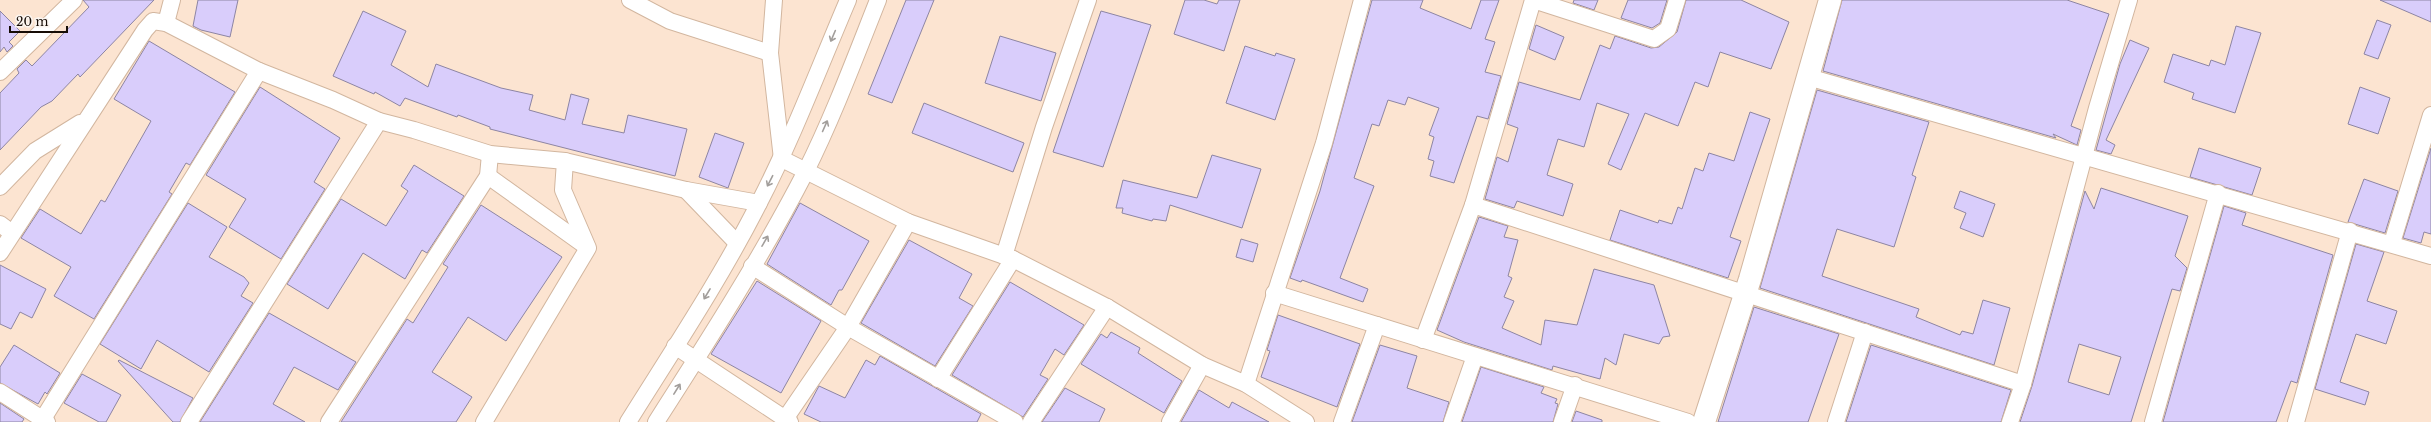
<svg xmlns="http://www.w3.org/2000/svg" width="2431" height="422" font-family="'Libre Baskerville',serif">
	<style>
		.building { fill: #d9cdfb; stroke: #8d85a3; fill-rule: evenodd }
		.lines { fill: none; stroke-linecap: round; stroke-linejoin: round }
		.minor-casing { stroke: #d2b69f; stroke-width: 18 }
		.secondary-casing { stroke: #d2b69f; stroke-width: 24 }
		.minor { stroke: #fff; stroke-width: 16 }
		.secondary { stroke: #fff; stroke-width: 22 }
		.oneway { stroke: #a29e9b }
	</style>
	<rect width="100%" height="100%" fill="#fce4d1"/>
	<!-- building -->
	<g class="building">
		<polygon points="83,0 154,0 80,77 78,74 52,101 41,107 0,150 0,93 19,73 17,69 26,60 32,66 89,7"/>
		<polygon points="198,0 238,0 230,37 201,30 193,26"/>
		<polygon points="906,0 934,0 892,103 868,94"/>
		<polygon points="1185,0 1204,0 1217,4 1219,0 1240,0 1224,51 1174,34"/>
		<polygon points="1372,0 1423,0 1420,8 1471,29 1481,0 1499,0 1485,39 1495,42 1485,72 1501,76 1488,119 1477,116 1454,183 1430,176 1434,161 1428,159 1434,137 1429,135 1439,108 1408,97 1405,105 1388,100 1379,126 1372,124 1354,178 1374,186 1340,278 1368,289 1363,302 1302,280 1301,282 1290,278 1320,191"/>
		<polygon points="1574,0 1598,0 1594,10 1573,3"/>
		<polygon points="1628,0 1667,0 1660,23 1652,28 1621,18"/>
		<polygon points="1686,0 1741,0 1789,22 1771,69 1720,52 1708,87 1695,82 1678,126 1645,113 1621,170 1608,164 1629,114 1597,103 1584,147 1558,139 1547,175 1573,184 1563,216 1517,201 1514,208 1485,199 1497,157 1508,162 1518,128 1507,124 1519,82 1580,100 1600,45 1610,49 1615,36 1651,48 1659,47 1677,32"/>
		<polygon points="1842,0 2067,0 2109,14 2071,126 2081,130 2077,145 2053,134 2056,138 1823,71"/>
		<polygon points="2380,0 2431,0 2431,22"/>
		<polygon points="0,11 20,31 9,42 13,46 7,52 4,47 0,52"/>
		<polygon points="363,11 406,31 391,65 428,87 436,64 501,88 533,95 529,110 565,120 571,94 589,99 582,124 624,133 628,115 687,129 675,176 490,129 490,127 458,115 457,117 405,98 400,106 375,92 374,94 333,76"/>
		<polygon points="1101,11 1151,25 1103,167 1053,152"/>
		<polygon points="2377,20 2391,25 2378,59 2364,54"/>
		<polygon points="1536,25 1564,37 1555,60 1529,49"/>
		<polygon points="2236,26 2261,33 2235,113 2192,99 2194,93 2164,82 2173,54 2209,66 2211,60 2225,65"/>
		<polygon points="1000,36 1056,53 1041,101 985,83"/>
		<polygon points="2130,40 2149,48 2106,140 2115,145 2111,154 2096,150 2120,64"/>
		<polygon points="149,41 235,92 190,165 186,163 169,192 172,194 94,319 54,296 71,267 21,238 40,209 81,234 101,200 105,202 151,121 114,99"/>
		<polygon points="1245,46 1275,56 1276,53 1295,59 1275,120 1226,103"/>
		<polygon points="260,87 340,138 314,182 325,189 281,259 229,227 246,199 206,175"/>
		<polygon points="2360,87 2390,98 2378,134 2348,124"/>
		<polygon points="1817,90 1929,122 1912,175 1916,177 1894,247 1837,229 1822,276 1919,309 1916,317 1960,335 1962,331 1973,334 1983,300 2010,308 1994,365 1760,288"/>
		<polygon points="924,103 1024,143 1013,172 912,133"/>
		<polygon points="1750,112 1770,119 1730,237 1741,241 1728,278 1610,240 1620,210 1658,223 1659,220 1672,224 1678,207 1682,209 1695,168 1703,171 1709,153 1734,161"/>
		<polygon points="715,133 744,143 728,188 699,177"/>
		<polygon points="2199,148 2261,168 2252,195 2190,177"/>
		<polygon points="2431,148 2431,234 2424,232 2421,243 2403,238"/>
		<polygon points="1212,155 1261,169 1242,228 1170,205 1166,221 1153,219 1152,221 1122,213 1123,208 1116,208 1123,180 1197,198"/>
		<polygon points="414,165 464,196 427,253 422,250 405,279 363,253 328,309 287,284 341,199 386,226 408,191 401,186"/>
		<polygon points="2364,179 2398,191 2385,233 2348,222"/>
		<path d="M2101 188 2188 216 2175 256 2187 268 2180 291 2172 289 2131 422H2020L2032 386 2085 191 2094 209ZM2079 344 2121 357 2109 395 2068 382Z"/>
		<polygon points="1960,191 1995,204 1983,237 1960,228 1966,213 1954,208"/>
		<polygon points="188,203 227,227 209,257 244,277 249,283 241,296 253,303 209,372 157,340 141,369 100,344"/>
		<polygon points="800,203 869,241 842,290 839,290 831,305 767,264"/>
		<polygon points="481,205 562,257 506,341 468,317 432,372 472,397 456,422 341,422 407,319 413,323 448,267 443,264"/>
		<polygon points="2224,206 2246,213 2242,225 2333,255 2297,383 2291,381 2276,422 2163,422"/>
		<polygon points="1479,217 1508,226 1504,237 1518,240 1508,276 1512,278 1504,297 1514,301 1502,328 1541,345 1545,320 1577,325 1594,269 1654,285 1670,336 1663,337 1659,344 1624,334 1616,365 1605,358 1600,379 1553,366 1552,370 1464,342 1437,330"/>
		<polygon points="1241,239 1258,244 1253,262 1236,257"/>
		<polygon points="909,240 972,274 959,298 973,306 935,366 861,323"/>
		<polygon points="2356,244 2384,252 2367,301 2397,311 2386,344 2356,334 2340,382 2369,392 2365,405 2315,389"/>
		<polygon points="0,265 46,289 32,318 20,312 11,329 0,324"/>
		<polygon points="757,281 821,321 781,393 711,354"/>
		<polygon points="1010,282 1084,325 1064,355 1055,349 1040,375 1048,379 1023,417 952,375"/>
		<polygon points="1754,307 1839,334 1808,422 1718,422"/>
		<polygon points="269,313 356,362 338,390 294,367 273,404 305,422 200,422"/>
		<polygon points="1278,315 1360,344 1337,407 1261,377 1270,351 1267,350"/>
		<polygon points="1111,332 1140,348 1138,353 1182,381 1164,413 1081,364 1101,334 1107,338"/>
		<polygon points="14,345 60,373 47,394 45,392 38,404 0,383 0,367"/>
		<polygon points="1380,345 1417,356 1407,388 1449,402 1443,422 1352,422"/>
		<polygon points="1871,345 2011,390 2001,422 1846,422"/>
		<polygon points="880,356 981,414 977,422 821,422 804,414 819,386 845,398 866,360 875,365"/>
		<polygon points="119,360 193,398 180,422 173,422 118,361"/>
		<polygon points="1481,367 1544,387 1541,393 1557,399 1555,403 1558,404 1553,422 1462,422"/>
		<polygon points="82,374 121,395 106,422 99,422 64,403"/>
		<polygon points="1065,388 1105,409 1099,422 1042,422"/>
		<polygon points="1199,390 1229,408 1232,402 1269,422 1181,422"/>
		<polygon points="0,403 24,419 22,422 0,422"/>
		<polygon points="1576,411 1602,420 1602,422 1572,422"/>
	</g>
	<g class="lines">
		<!-- minor casing -->
		<g class="minor-casing">
			<g id="minor">
				<polyline points="630,0 670,21 770,53"/>
				<polyline points="774,0 770,53 782,159 908,222 1013,259 1107,307 1202,365 1246,384 1306,422"/>
				<polyline points="1533,0 1654,39 1668,29 1677,0"/>
				<polyline points="166,23 172,0"/>
				<polyline points="0,72 74,0"/>
				<polyline points="1808,77 2431,256"/>
				<polyline points="488,176 587,247"/>
				<polyline points="0,187 35,151 80,123"/>
				<polyline points="686,190 737,243"/>
				<polyline points="1473,205 2023,384"/>
				<polyline points="0,224 12,233"/>
				<polyline points="2392,243 2431,115"/>
				<polyline points="0,253 145,30 153,21 166,23 259,71 333,100 379,121 414,130 490,154 565,161 686,190 759,203"/>
				<polyline points="1004,256 1044,127 1088,0"/>
				<polyline points="752,266 848,327 1015,422"/>
				<polyline points="1274,293 1688,422"/>
				<polyline points="1423,340 1473,205 1533,0"/>
				<polyline points="675,346 790,422"/>
				<polyline points="938,379 1013,259"/>
				<polyline points="1246,384 1324,143 1362,0"/>
				<polyline points="0,392 47,422"/>
				<polyline points="785,419 848,327 908,222"/>
				<polyline points="41,422 259,71"/>
				<polyline points="189,422 379,121"/>
				<polyline points="329,422 488,176 490,154"/>
				<polyline points="484,422 588,248 563,190 565,161"/>
				<path d="M628 422C673 350 721 278 759 203 793 137 819 68 848 0"/>
				<path d="M656 422C708 341 761 258 805 173 833 117 855 58 878 0"/>
				<polyline points="1031,422 1107,307"/>
				<polyline points="1170,422 1202,365"/>
				<polyline points="1342,422 1377,325"/>
				<polyline points="1452,422 1475,356"/>
				<polyline points="1562,422 1575,385"/>
				<polyline points="1836,422 1865,332"/>
				<polyline points="2010,422 2023,384 2097,108 2129,0"/>
				<polyline points="2153,422 2218,193"/>
				<polyline points="2296,422 2350,231"/>
			</g>
		</g>
		<!-- secondary casing -->
		<g class="secondary-casing">
			<polyline id="secondary" points="1704,422 1750,279 1830,0"/>
		</g>
		<!-- minor -->
		<use href="#minor" class="minor"/>
		<!-- secondary -->
		<use href="#secondary" class="secondary"/>
	</g>
	<!-- one-way arrows -->
	<defs><path id="oneway-shaft" d="M-6 0H5M1.5-3L5.5 0L1.5 3" fill="none" stroke-width="1.6" stroke-linecap="round" stroke-linejoin="round"/></defs>
	<g class="oneway">
		<use href="#oneway-shaft" transform="translate(833 36) rotate(113)"/>
		<use href="#oneway-shaft" transform="translate(825 126) rotate(-66)"/>
		<use href="#oneway-shaft" transform="translate(770 181) rotate(117)"/>
		<use href="#oneway-shaft" transform="translate(765 241) rotate(-60)"/>
		<use href="#oneway-shaft" transform="translate(707 294) rotate(121)"/>
		<use href="#oneway-shaft" transform="translate(677 389) rotate(-58)"/>
	</g>
	<!-- scale -->
	<path d="M10 26v6h57v-6" fill="none" stroke="#160c05" stroke-width="2"/>
	<text x="16" y="26" font-size="12" fill="#160c05" stroke="#fbf5f0" stroke-width="3" paint-order="stroke">20 m</text>
</svg>
